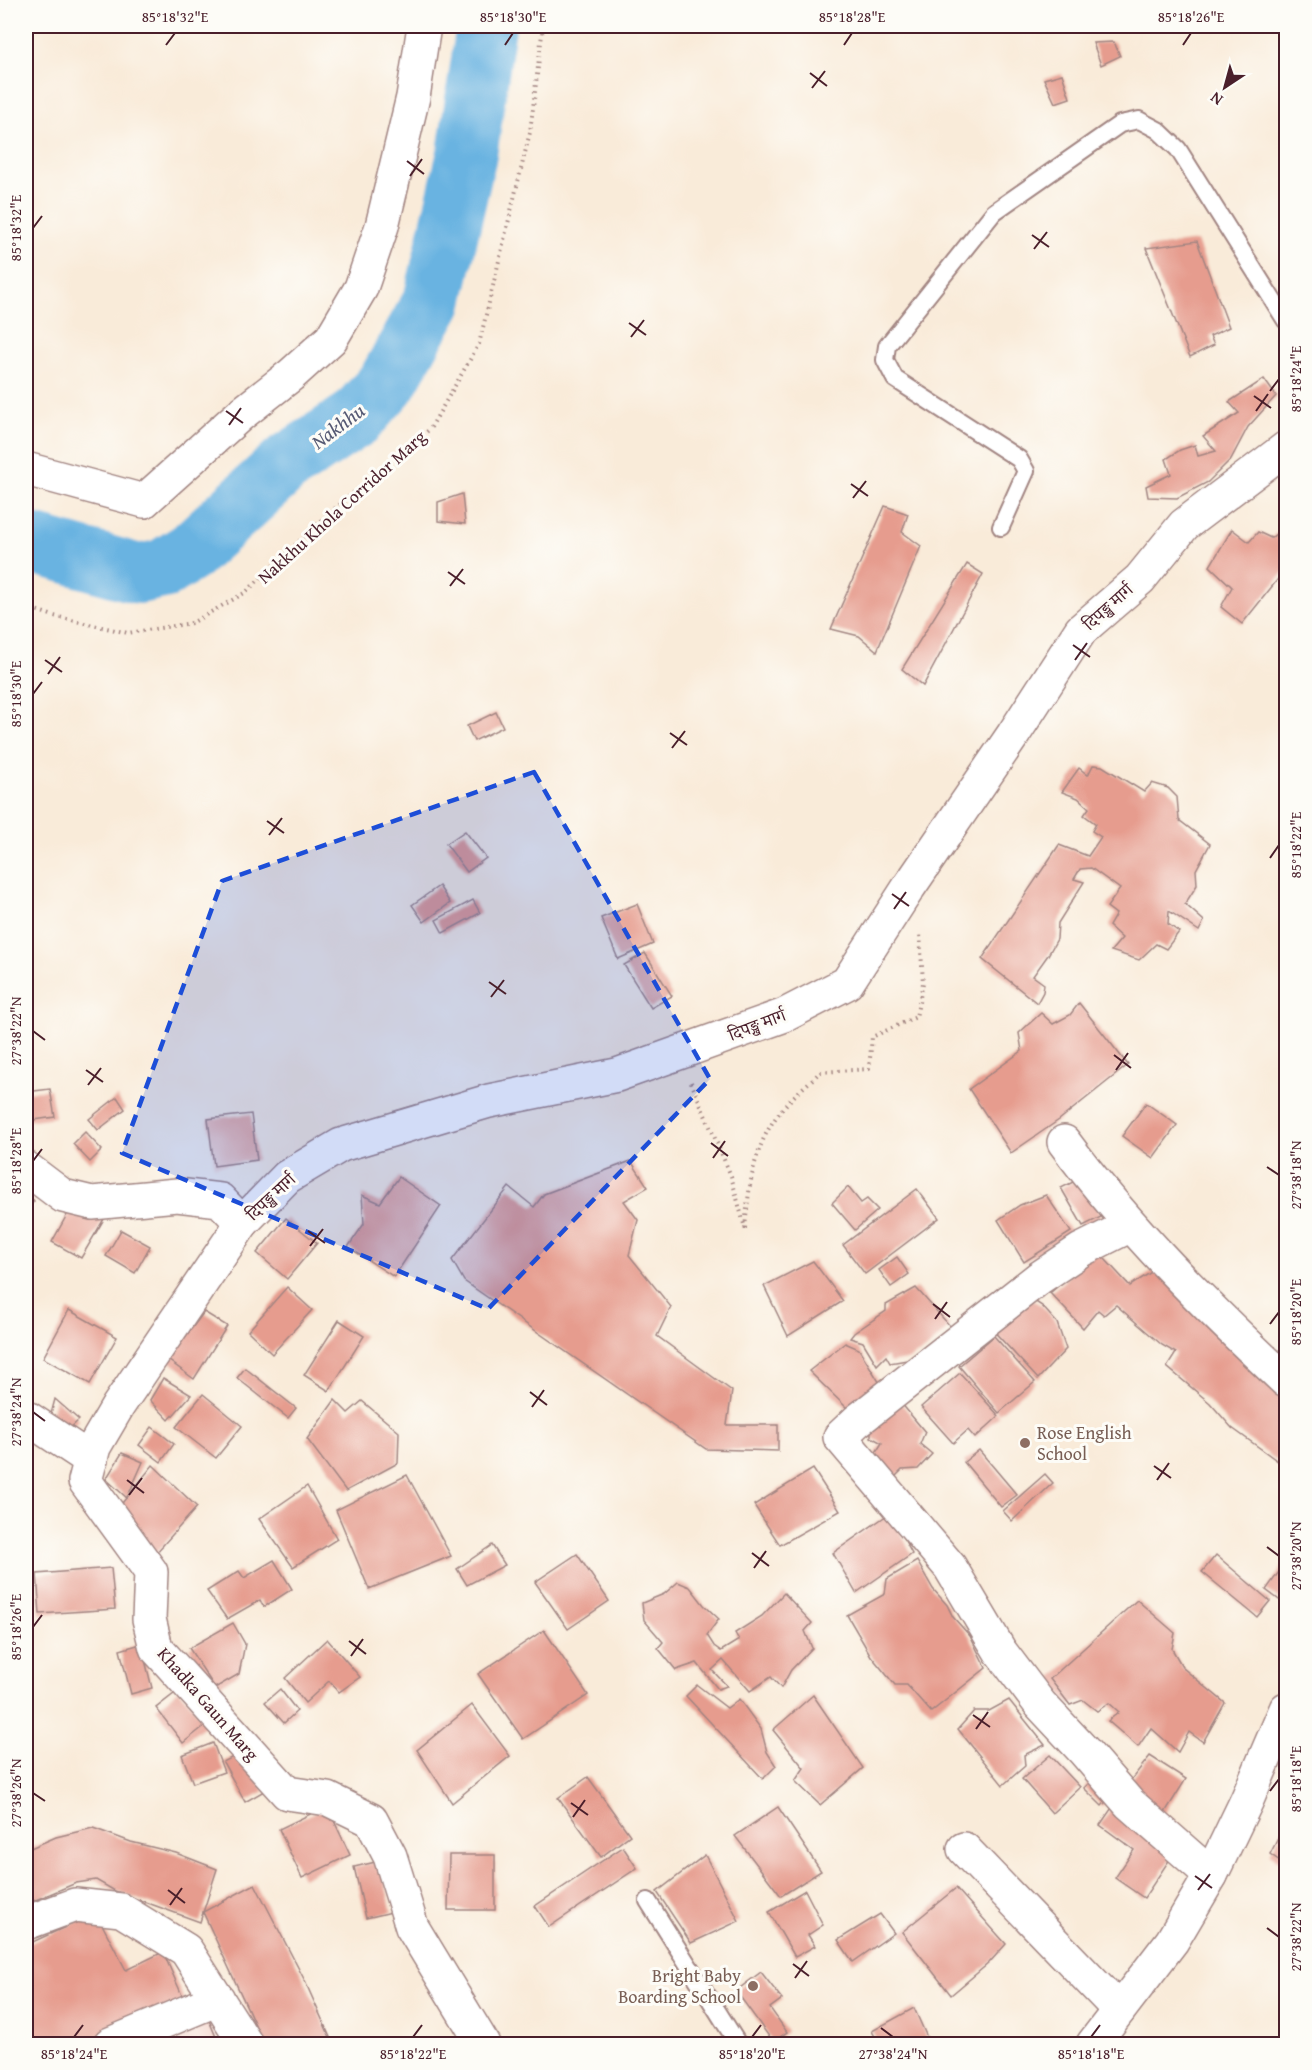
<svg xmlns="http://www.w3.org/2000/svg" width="1312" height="2070" font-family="'Gentium Book Plus','Noto Serif Devanagari',serif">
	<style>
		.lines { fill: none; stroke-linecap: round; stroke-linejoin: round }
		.river { stroke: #69b3e1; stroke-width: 60 }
		.building { fill: #e69c8e }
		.service-casing { stroke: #a28582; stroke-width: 20 }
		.minor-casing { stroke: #a28582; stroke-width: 36 }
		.tertiary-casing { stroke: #a28582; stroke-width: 36 }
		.secondary-casing { stroke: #a28582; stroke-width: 36 }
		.path { stroke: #a28582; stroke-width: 4; stroke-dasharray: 1.5 4.5; stroke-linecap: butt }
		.service { stroke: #fff; stroke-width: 16 }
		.minor { stroke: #fff; stroke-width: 33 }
		.tertiary { stroke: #fff; stroke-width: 33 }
		.secondary { stroke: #fff; stroke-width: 33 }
		.marked { fill: #1d4ed8; fill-opacity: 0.2; stroke: #1d4ed8; stroke-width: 4.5; stroke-dasharray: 12 8; stroke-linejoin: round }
		.ticks { fill: none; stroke: #4a1f2b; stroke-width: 2 }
		.education-dot { fill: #8d6e63; stroke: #fdfcf7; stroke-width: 2 }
		.labels { text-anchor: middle; stroke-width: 6; stroke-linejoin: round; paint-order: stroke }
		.street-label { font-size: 18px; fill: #4a1f2b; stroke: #fdfcf7 }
		.education-label { font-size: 18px; fill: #785e54; stroke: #fdfcf7; text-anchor: start }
		.water-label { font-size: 20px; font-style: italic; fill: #565a74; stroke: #fdfcf7 }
		.neatline { fill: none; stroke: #4a1f2b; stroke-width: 2 }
		.ticks-label { font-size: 15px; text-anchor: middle; fill: #4a1f2b }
	</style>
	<rect width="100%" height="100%" fill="#fdfcf7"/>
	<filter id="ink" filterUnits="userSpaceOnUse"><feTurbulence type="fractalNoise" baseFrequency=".0167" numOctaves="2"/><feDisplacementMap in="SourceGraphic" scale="12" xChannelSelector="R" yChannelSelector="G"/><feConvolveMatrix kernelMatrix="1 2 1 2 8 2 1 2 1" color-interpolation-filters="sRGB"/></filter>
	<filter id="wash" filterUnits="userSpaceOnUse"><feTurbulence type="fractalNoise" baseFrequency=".008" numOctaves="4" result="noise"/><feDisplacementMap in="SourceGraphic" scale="24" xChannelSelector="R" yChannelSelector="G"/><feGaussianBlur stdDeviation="1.35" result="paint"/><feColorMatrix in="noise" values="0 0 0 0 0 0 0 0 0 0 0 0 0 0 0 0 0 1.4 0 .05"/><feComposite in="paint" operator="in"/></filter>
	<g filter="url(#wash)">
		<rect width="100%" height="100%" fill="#f9ebd9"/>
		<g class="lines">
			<!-- river -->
			<polyline class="river" points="26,542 139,574 163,569 190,552 285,465 356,418 387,383 433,301 467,154 486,26"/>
		</g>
		<g id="blocks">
			<!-- building -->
			<g class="building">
				<polygon points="1114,42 1120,56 1101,65 1093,43"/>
				<polygon points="1062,74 1070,98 1055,103 1044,79"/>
				<polygon points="1197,241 1229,327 1210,336 1214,345 1190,357 1146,248"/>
				<polygon points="1264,379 1276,396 1248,427 1231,459 1208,482 1177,498 1148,497 1146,486 1171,474 1166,459 1180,450 1195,445 1198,456 1216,451 1203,436 1239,413 1229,402"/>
				<polygon points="462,494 465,524 438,521 438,502"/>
				<polygon points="885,506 908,514 902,532 921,546 877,651 859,636 831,629"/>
				<polygon points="1286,526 1286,569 1242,624 1221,607 1232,587 1210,566 1232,529 1249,542 1258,532 1271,538"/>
				<polygon points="967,564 983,574 923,686 902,669"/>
				<polygon points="496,712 503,727 474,741 467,726"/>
				<polygon points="1093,765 1102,766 1144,792 1152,783 1168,788 1177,797 1179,820 1210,844 1196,870 1197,885 1185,904 1204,921 1199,931 1169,911 1168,924 1179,932 1166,949 1156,944 1139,960 1111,951 1122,938 1109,926 1116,914 1107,907 1120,889 1091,868 1080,869 1074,879 1084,882 1058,923 1057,939 1048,955 1033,976 1044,984 1043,992 1037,1003 982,959 1059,845 1088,856 1101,837 1092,831 1096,824 1084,815 1089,808 1078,798 1062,792 1079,768 1088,775"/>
				<polygon points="465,831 486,858 467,872 446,844"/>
				<polygon points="439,886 450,903 424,922 412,905"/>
				<polygon points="473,900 480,913 443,933 436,920"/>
				<polygon points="637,904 653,944 618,959 601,918"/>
				<polygon points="645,953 672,996 651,1008 624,965"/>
				<polygon points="1079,1003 1128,1065 1059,1120 1011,1153 969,1089 1022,1051 1019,1033 1041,1013 1053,1024 1070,1015"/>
				<polygon points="50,1089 55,1117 27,1121 26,1092"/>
				<polygon points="117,1097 125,1109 98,1130 89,1119"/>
				<polygon points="1146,1103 1177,1125 1153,1158 1122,1136"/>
				<polygon points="251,1114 257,1160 214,1166 208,1119"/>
				<polygon points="85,1132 102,1150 90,1162 73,1144"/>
				<polygon points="631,1161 648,1187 624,1201 638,1220 629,1255 671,1307 657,1336 732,1391 727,1425 778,1425 778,1451 706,1449 464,1281 452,1260 509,1187 534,1207 544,1194"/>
				<polygon points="1085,1176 1101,1217 1083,1226 1061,1188"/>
				<polygon points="399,1177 441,1206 394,1277 348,1247 364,1224 362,1195 380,1203"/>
				<polygon points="848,1187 861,1203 867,1199 878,1210 855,1230 832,1203"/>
				<polygon points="917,1189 939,1218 865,1274 843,1245"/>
				<polygon points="26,1194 34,1201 26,1211"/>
				<polygon points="1046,1195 1071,1232 1024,1262 998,1220 1020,1205"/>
				<polygon points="74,1202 104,1219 81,1258 52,1242"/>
				<polygon points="286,1218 317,1243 287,1279 257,1253"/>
				<polygon points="121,1230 150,1246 135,1273 106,1256"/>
				<polygon points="1092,1245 1130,1286 1156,1269 1274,1390 1286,1397 1286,1467 1232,1428 1210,1403 1167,1367 1176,1353 1162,1345 1116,1305 1104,1315 1098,1310 1083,1328 1050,1293 1064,1281"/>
				<polygon points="897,1257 909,1274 891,1287 879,1270"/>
				<polygon points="813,1261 843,1301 788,1336 764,1286"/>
				<polygon points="287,1287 312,1310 272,1354 248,1331"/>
				<polygon points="916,1288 950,1326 927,1349 907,1360 890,1363 886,1356 877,1365 863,1342 850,1338 854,1333 886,1311 886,1305"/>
				<polygon points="1025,1295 1042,1306 1057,1323 1066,1349 1038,1379 989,1326"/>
				<polygon points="69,1310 117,1337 90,1384 43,1358"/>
				<polygon points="204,1312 227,1326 194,1379 168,1360"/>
				<polygon points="339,1320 364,1336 329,1391 304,1375"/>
				<polygon points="994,1336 1035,1382 999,1413 959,1366"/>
				<polygon points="845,1343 859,1349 881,1385 847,1408 809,1371"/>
				<polygon points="245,1368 296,1408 288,1418 237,1378"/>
				<polygon points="960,1373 999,1416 975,1438 968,1430 953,1443 921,1407"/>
				<polygon points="163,1378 191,1395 169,1420 150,1400"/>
				<polygon points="203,1394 242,1426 216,1458 176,1427"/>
				<polygon points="55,1399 79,1420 68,1430 50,1418"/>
				<polygon points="335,1400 348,1413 362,1401 399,1432 398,1463 346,1491 307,1439"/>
				<polygon points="901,1403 925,1432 920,1444 932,1454 918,1469 902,1470 895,1477 875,1454 882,1443 871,1437 871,1423"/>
				<polygon points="152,1427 174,1444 161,1462 139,1445"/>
				<polygon points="979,1450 1017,1495 1001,1507 964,1462"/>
				<polygon points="122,1453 143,1462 127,1498 106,1479"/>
				<polygon points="153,1465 197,1507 156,1553 114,1513"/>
				<polygon points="813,1469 840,1511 780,1545 754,1505"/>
				<polygon points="1045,1474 1053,1483 1012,1521 1003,1511"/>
				<polygon points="407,1475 451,1556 369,1589 336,1510"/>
				<polygon points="307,1486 337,1539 293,1567 259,1519"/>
				<polygon points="890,1513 912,1554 856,1593 833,1553"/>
				<polygon points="492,1545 505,1565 467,1585 457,1569"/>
				<polygon points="577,1554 609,1601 568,1629 535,1582"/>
				<polygon points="1216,1555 1270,1601 1257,1617 1202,1572"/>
				<polygon points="274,1560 292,1589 264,1607 260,1600 227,1619 207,1591 239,1571 244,1578"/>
				<polygon points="917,1561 933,1589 947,1605 953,1617 970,1636 986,1668 931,1712 907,1685 895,1685 871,1656 847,1615 885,1594 887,1579"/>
				<polygon points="1286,1562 1286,1605 1266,1590"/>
				<polygon points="111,1568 115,1609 40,1614 37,1574"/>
				<polygon points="678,1582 690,1587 704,1605 719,1619 707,1635 714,1646 721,1651 739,1640 735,1633 762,1616 784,1593 812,1623 805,1631 812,1648 791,1670 781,1688 771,1677 750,1691 723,1660 712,1670 727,1686 718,1689 697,1663 676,1670 658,1648 663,1642 644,1620 642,1603 664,1594"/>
				<polygon points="1137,1600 1175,1633 1172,1649 1183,1668 1225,1703 1203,1742 1189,1732 1178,1752 1151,1728 1138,1747 1108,1721 1119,1712 1109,1703 1097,1711 1083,1700 1070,1705 1050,1679"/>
				<polygon points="233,1623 245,1644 239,1674 215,1688 189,1648"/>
				<polygon points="544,1630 588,1695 523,1739 478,1674"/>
				<polygon points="327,1639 360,1677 339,1692 329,1681 305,1703 285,1678"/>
				<polygon points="141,1644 152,1688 131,1694 120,1650"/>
				<polygon points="697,1685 727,1708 739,1699 761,1729 767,1752 776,1766 763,1779 686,1696"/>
				<polygon points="280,1689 297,1711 284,1723 265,1702"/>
				<polygon points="179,1690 207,1724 183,1743 156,1708"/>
				<polygon points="813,1695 863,1768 820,1805 795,1781 804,1768 773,1730"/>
				<polygon points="1009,1700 1045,1745 1024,1755 1025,1766 1003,1785 958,1729 974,1711 989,1711"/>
				<polygon points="472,1705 510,1756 452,1803 417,1750"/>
				<polygon points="213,1743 224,1772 193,1783 182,1755"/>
				<polygon points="243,1752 264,1791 245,1802 223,1762"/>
				<polygon points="1050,1755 1080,1787 1052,1813 1022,1779"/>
				<polygon points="1150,1756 1186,1779 1161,1819 1122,1791"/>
				<polygon points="1096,1776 1114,1793 1102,1806 1084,1788"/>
				<polygon points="588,1777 630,1835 601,1857 558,1798"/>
				<polygon points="1118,1799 1176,1850 1144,1898 1115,1878 1134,1850 1100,1825"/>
				<polygon points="327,1806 350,1855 302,1878 279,1829"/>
				<polygon points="778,1807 821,1871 781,1896 735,1836"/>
				<polygon points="1286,1823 1286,1865 1270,1854"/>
				<polygon points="93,1828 131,1842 176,1853 217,1869 200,1922 115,1891 96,1880 76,1883 26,1904 26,1850 56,1837"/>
				<polygon points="623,1847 637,1868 549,1927 535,1906"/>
				<polygon points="449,1855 495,1855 495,1910 448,1910"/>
				<polygon points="705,1855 739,1921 691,1943 657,1892"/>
				<polygon points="380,1861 392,1912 366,1918 354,1867"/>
				<polygon points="255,1884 304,1979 333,2044 264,2044 203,1912"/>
				<polygon points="956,1888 1006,1944 989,1963 951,1995 902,1932"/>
				<polygon points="805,1890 823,1925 808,1935 815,1946 795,1957 769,1912"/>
				<polygon points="96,1913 126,1970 163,1952 185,2002 84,2044 26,2044 26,1945"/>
				<polygon points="880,1914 894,1933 853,1962 838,1940"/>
				<polygon points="761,1972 782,1999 770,2008 787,2032 773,2042 736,1991"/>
				<polygon points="914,2008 930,2044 879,2044 872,2031"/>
				<polygon points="208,2018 219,2044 149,2044"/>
			</g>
		</g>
	</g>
	<g filter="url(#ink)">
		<use href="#blocks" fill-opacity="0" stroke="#a28582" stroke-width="1.5"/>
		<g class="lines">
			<!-- service casing -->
			<g class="service-casing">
				<g id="service">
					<polyline points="1001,527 1026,471 1019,459 895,379 885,360 887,346 994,212 1120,124 1139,120 1158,130 1178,149 1286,321"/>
					<polyline points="648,1901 738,2044"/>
				</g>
			</g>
			<!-- minor casing -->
			<g class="minor-casing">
				<g id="minor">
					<path d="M1064 1142C1129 1230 1207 1307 1286 1381"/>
					<polyline points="26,1168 63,1196 92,1203 177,1195 220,1200 242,1223 287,1177 341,1145 489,1101 617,1075 785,1015 847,983 909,887 1013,735 1081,630 1140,579 1184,525 1286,448"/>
					<polyline points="242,1223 118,1406 94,1447 85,1481 151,1572 149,1619 156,1648 287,1793 328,1799 371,1820 390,1856 412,1927 483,2044"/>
					<polyline points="1131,1225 1081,1250 1039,1278 857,1421 840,1437 950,1567 1000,1651 1040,1704 1084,1751 1129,1803 1211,1875"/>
					<polyline points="26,1417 91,1460"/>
					<polyline points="964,1849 1119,2010"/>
					<polyline points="26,1923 75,1905 121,1910 186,1950 246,2044"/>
					<polyline points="110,2044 218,1999"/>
				</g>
			</g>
			<!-- tertiary casing -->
			<g class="tertiary-casing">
				<polyline id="tertiary" points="26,469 144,501 240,415 291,375 331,339 361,288 382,226 413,97 424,26"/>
			</g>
			<!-- secondary casing -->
			<g class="secondary-casing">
				<polyline id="secondary" points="1093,2044 1172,1941 1211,1875 1247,1800 1286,1709"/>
			</g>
			<!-- path -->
			<g class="path">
				<polyline points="26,607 54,616 128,633 192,623 246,592 326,516 430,429 479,344 530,132 543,26"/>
				<path d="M691 1082 731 1176 745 1228C749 1187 753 1146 780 1112 791 1097 807 1085 820 1072L869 1069 872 1037 916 1017 923 983 920 933"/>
			</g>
			<!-- service -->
			<use href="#service" class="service"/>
			<!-- minor -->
			<use href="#minor" class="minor"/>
			<!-- tertiary -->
			<use href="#tertiary" class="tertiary"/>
			<!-- secondary -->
			<use href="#secondary" class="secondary"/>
		</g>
	</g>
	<!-- marked area -->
	<path class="marked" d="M534 772 710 1079 488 1309 122 1153 222 881Z"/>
	<!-- ticks -->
	<path class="ticks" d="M166 45 175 33M505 45 513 33M844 45 852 33M1183 45 1191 33M810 73 827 86M812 88 825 71M407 161 424 174M410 176 422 159M33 228 42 216M1032 235 1049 247M1034 249 1047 232M629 323 646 335M631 337 644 320M1270 391 1279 379M1254 396 1271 408M226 411 243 423M1256 411 1268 394M229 425 241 408M851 484 868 496M853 498 866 481M448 572 465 584M450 586 463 569M1073 645 1090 657M45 660 62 672M1075 660 1087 643M48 674 60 657M33 694 42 682M670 733 687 745M672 748 685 731M267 821 284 833M269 835 282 818M1270 858 1279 845M892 894 909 906M894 909 906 892M489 982 506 994M491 997 504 980M33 1031 45 1040M1114 1055 1131 1068M86 1070 103 1082M1116 1070 1128 1053M88 1085 101 1068M711 1143 728 1156M713 1158 725 1141M33 1161 42 1149M1267 1167 1279 1175M308 1231 325 1243M310 1246 323 1229M933 1304 950 1317M935 1319 947 1302M1270 1324 1279 1312M530 1392 547 1405M532 1407 544 1390M33 1412 45 1421M1154 1466 1171 1478M127 1480 144 1493M1157 1480 1169 1463M129 1495 142 1478M1267 1547 1279 1556M752 1553 769 1566M754 1568 766 1551M33 1627 42 1615M349 1641 366 1654M351 1656 363 1639M973 1715 990 1727M976 1729 988 1712M1270 1791 1279 1779M33 1793 45 1801M571 1803 588 1815M573 1817 585 1800M1195 1876 1212 1888M168 1890 185 1903M1198 1890 1210 1874M170 1905 182 1888M1267 1928 1279 1937M793 1964 809 1976M795 1978 807 1961M881 2028 893 2037M74 2037 83 2025M413 2037 422 2025M752 2037 761 2025M1091 2037 1100 2025"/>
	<!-- markers -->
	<g class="education-dot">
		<circle cx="1025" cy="1443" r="6"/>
		<circle cx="753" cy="1986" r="6"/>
	</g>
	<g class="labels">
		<!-- street labels -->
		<g class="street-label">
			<text transform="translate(342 507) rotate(-42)" y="6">Nakkhu Khola Corridor Marg</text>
			<text transform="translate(1108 607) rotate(-42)" y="6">दिपङ्ख मार्ग</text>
			<text transform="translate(757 1025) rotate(-21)" y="6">दिपङ्ख मार्ग</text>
			<text transform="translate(271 1197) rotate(-43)" y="6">दिपङ्ख मार्ग</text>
			<text transform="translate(208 1704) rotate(49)" y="6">Khadka Gaun Marg</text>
		</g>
		<!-- education labels -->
		<g class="education-label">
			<text x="1037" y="1439">Rose English<tspan x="1037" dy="21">School</tspan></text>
			<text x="741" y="1982" text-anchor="end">Bright Baby<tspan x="741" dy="21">Boarding School</tspan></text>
		</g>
		<!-- water labels -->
		<g class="water-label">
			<text transform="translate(338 426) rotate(-37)" y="7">Nakhhu</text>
		</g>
	</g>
	<!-- margin -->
	<rect width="1312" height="2070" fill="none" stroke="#fdfcf7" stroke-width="66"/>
	<!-- north arrow -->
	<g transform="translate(1225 87) rotate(216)" stroke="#fdfcf7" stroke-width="4.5" paint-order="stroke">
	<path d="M0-4.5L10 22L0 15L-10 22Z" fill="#4a1f2b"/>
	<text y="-9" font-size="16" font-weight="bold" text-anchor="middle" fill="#4a1f2b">N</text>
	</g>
	<rect x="33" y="33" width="1246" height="2004" class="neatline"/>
	<g class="ticks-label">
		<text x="175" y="22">85°18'32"E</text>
		<text x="513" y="22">85°18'30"E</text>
		<text x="852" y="22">85°18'28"E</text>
		<text x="1191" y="22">85°18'26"E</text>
		<text transform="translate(16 228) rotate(-90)" y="5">85°18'32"E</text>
		<text transform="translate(1296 379) rotate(-90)" y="5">85°18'24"E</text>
		<text transform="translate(16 694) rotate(-90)" y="5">85°18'30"E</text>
		<text transform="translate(1296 845) rotate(-90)" y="5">85°18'22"E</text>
		<text transform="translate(16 1031) rotate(-90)" y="5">27°38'22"N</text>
		<text transform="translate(16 1161) rotate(-90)" y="5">85°18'28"E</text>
		<text transform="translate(1296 1175) rotate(-90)" y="5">27°38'18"N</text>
		<text transform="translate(1296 1312) rotate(-90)" y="5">85°18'20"E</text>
		<text transform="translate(16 1412) rotate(-90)" y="5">27°38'24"N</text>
		<text transform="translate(1296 1556) rotate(-90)" y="5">27°38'20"N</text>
		<text transform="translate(16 1627) rotate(-90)" y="5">85°18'26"E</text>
		<text transform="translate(1296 1779) rotate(-90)" y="5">85°18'18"E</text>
		<text transform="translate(16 1793) rotate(-90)" y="5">27°38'26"N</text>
		<text transform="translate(1296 1937) rotate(-90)" y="5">27°38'22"N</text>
		<text x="74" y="2059">85°18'24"E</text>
		<text x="413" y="2059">85°18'22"E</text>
		<text x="752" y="2059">85°18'20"E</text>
		<text x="893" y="2059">27°38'24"N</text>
		<text x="1091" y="2059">85°18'18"E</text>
	</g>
</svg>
